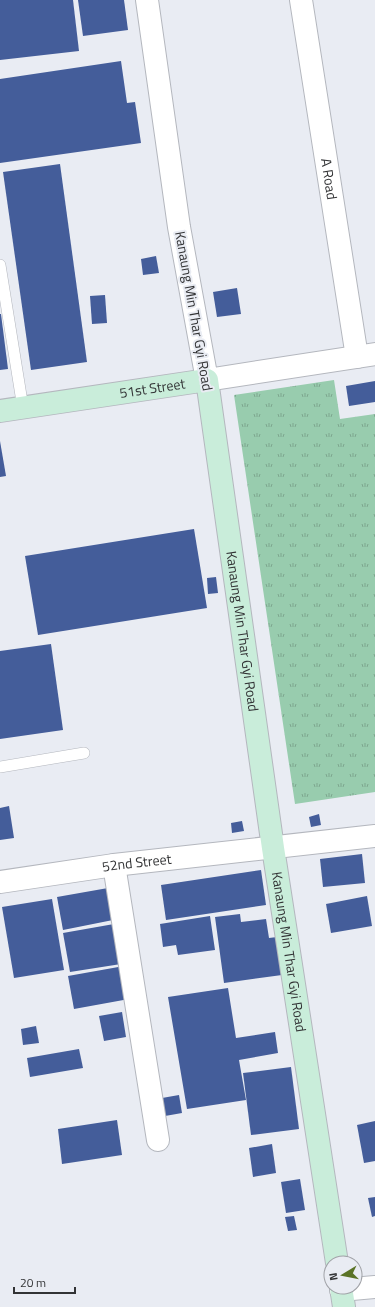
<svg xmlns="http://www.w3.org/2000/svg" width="375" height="1307" font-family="'Titillium Web',sans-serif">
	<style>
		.grass { fill: url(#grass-tufts) }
		.building { fill: #445d9a }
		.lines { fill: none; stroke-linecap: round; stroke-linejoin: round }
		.lane-casing { stroke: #b4b7be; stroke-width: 12 }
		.street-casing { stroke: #b4b7be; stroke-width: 24 }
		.secondary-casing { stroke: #b4b7be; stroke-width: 24 }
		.lane { stroke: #fff; stroke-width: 11 }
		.street { stroke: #fff; stroke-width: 22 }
		.secondary { stroke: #c9edda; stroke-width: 22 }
		.labels { text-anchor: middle; stroke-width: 4; stroke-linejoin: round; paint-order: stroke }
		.street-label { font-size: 14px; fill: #323335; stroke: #e9ecf3 }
	</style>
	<defs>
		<pattern id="grass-tufts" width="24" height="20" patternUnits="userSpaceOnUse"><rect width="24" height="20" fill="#98ccae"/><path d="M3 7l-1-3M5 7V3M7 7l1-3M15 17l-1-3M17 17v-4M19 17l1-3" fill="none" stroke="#7da68e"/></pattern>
	</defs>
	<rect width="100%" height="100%" fill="#e9ecf3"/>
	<!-- grass -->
	<polygon class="grass" points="334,380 340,419 375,414 375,792 295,804 234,395"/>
	<!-- building -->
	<g class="building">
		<polygon points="0,0 73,0 79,51 0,60"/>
		<polygon points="78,0 124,0 128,30 83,36"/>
		<polygon points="121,61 127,103 135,102 141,143 0,163 0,79"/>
		<polygon points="60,164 87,362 31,370 3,172"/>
		<polygon points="156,256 159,273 143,275 141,259"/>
		<polygon points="237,288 241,314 217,317 213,292"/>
		<polygon points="105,295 107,323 92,324 90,296"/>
		<polygon points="0,314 1,314 8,369 0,370"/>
		<polygon points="375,381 375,402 349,406 346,386"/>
		<polygon points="0,441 6,476 0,477"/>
		<polygon points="194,529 207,608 38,635 25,556"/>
		<polygon points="216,577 218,593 208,594 207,578"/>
		<polygon points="51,644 63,730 0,739 0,651"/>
		<polygon points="9,806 14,838 0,840 0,808"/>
		<polygon points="319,814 321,825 311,827 309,817"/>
		<polygon points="242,821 244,831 232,833 231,823"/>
		<polygon points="362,854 365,883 323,887 320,859"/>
		<polygon points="261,870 266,905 166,920 161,885"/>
		<polygon points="108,888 113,920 63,930 57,897"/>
		<polygon points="367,896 372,926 331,933 326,904"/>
		<polygon points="52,899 64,970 14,978 2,907"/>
		<polygon points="240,914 241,922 266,919 269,938 277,937 282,975 224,983 215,917"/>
		<polygon points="210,916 215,950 178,955 176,945 163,947 160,924"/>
		<polygon points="114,924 121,964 70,972 63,933"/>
		<polygon points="124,966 129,999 74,1009 68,976"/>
		<polygon points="228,988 236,1038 275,1032 278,1053 239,1060 246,1100 187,1109 168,997"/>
		<polygon points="122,1012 126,1037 104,1041 99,1016"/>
		<polygon points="36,1026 39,1043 23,1045 21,1029"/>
		<polygon points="79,1049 83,1068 30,1077 27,1058"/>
		<polygon points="291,1067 299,1129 251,1135 243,1073"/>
		<polygon points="179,1095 182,1113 165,1116 162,1098"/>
		<polygon points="117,1120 122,1155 62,1164 58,1129"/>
		<polygon points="375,1121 375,1161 364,1163 357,1125"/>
		<polygon points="272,1144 276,1173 253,1177 249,1148"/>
		<polygon points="300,1179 305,1210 286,1213 281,1182"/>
		<polygon points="375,1197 375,1216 372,1217 368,1198"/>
		<polygon points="294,1216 297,1230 288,1231 285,1217"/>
	</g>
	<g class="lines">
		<!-- lane casing -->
		<g class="lane-casing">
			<g id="lane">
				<polyline points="0,265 23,408"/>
				<polyline points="0,767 84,753"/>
			</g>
		</g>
		<!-- street casing -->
		<g class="street-casing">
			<g id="street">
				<polyline points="147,0 179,227 207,380 375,354"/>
				<path id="s1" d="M301 0 357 357"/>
				<polyline points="114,865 158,1140"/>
				<path id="s2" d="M0 882 114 865 375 836"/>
				<polyline points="341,1290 375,1287"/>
			</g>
		</g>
		<!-- secondary casing -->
		<g class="secondary-casing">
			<g id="secondary">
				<path id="s3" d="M0 411 207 380 273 848 337 1263"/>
				<polyline points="341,1287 344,1307"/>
			</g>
		</g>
		<!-- lane -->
		<use href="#lane" class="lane"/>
		<!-- street -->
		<use href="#street" class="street"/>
		<!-- secondary -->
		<use href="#secondary" class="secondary"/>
	</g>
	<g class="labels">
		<!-- street labels -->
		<g class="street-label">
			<text dy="5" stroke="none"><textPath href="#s1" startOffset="181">A Road</textPath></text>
			<text transform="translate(194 311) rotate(80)" y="5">Kanaung Min Thar Gyi Road</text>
			<text dy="5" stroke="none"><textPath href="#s3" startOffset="154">51st Street</textPath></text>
			<text dy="5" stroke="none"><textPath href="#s3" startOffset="463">Kanaung Min Thar Gyi Road</textPath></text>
			<text dy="5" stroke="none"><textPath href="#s2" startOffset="138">52nd Street</textPath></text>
			<text dy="5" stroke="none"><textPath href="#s3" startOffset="787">Kanaung Min Thar Gyi Road</textPath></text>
		</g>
	</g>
	<!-- north arrow -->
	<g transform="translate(343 1275) rotate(260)"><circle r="19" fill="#e9ecf3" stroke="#a0a2a7"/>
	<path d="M0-3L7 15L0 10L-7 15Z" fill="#5a7326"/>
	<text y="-6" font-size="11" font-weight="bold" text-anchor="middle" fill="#323335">N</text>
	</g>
	<!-- scale -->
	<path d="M14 1287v6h61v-6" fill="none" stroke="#323335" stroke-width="2"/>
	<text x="20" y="1287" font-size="12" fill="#323335" stroke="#e9ecf3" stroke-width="3" paint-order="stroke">20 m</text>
</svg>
